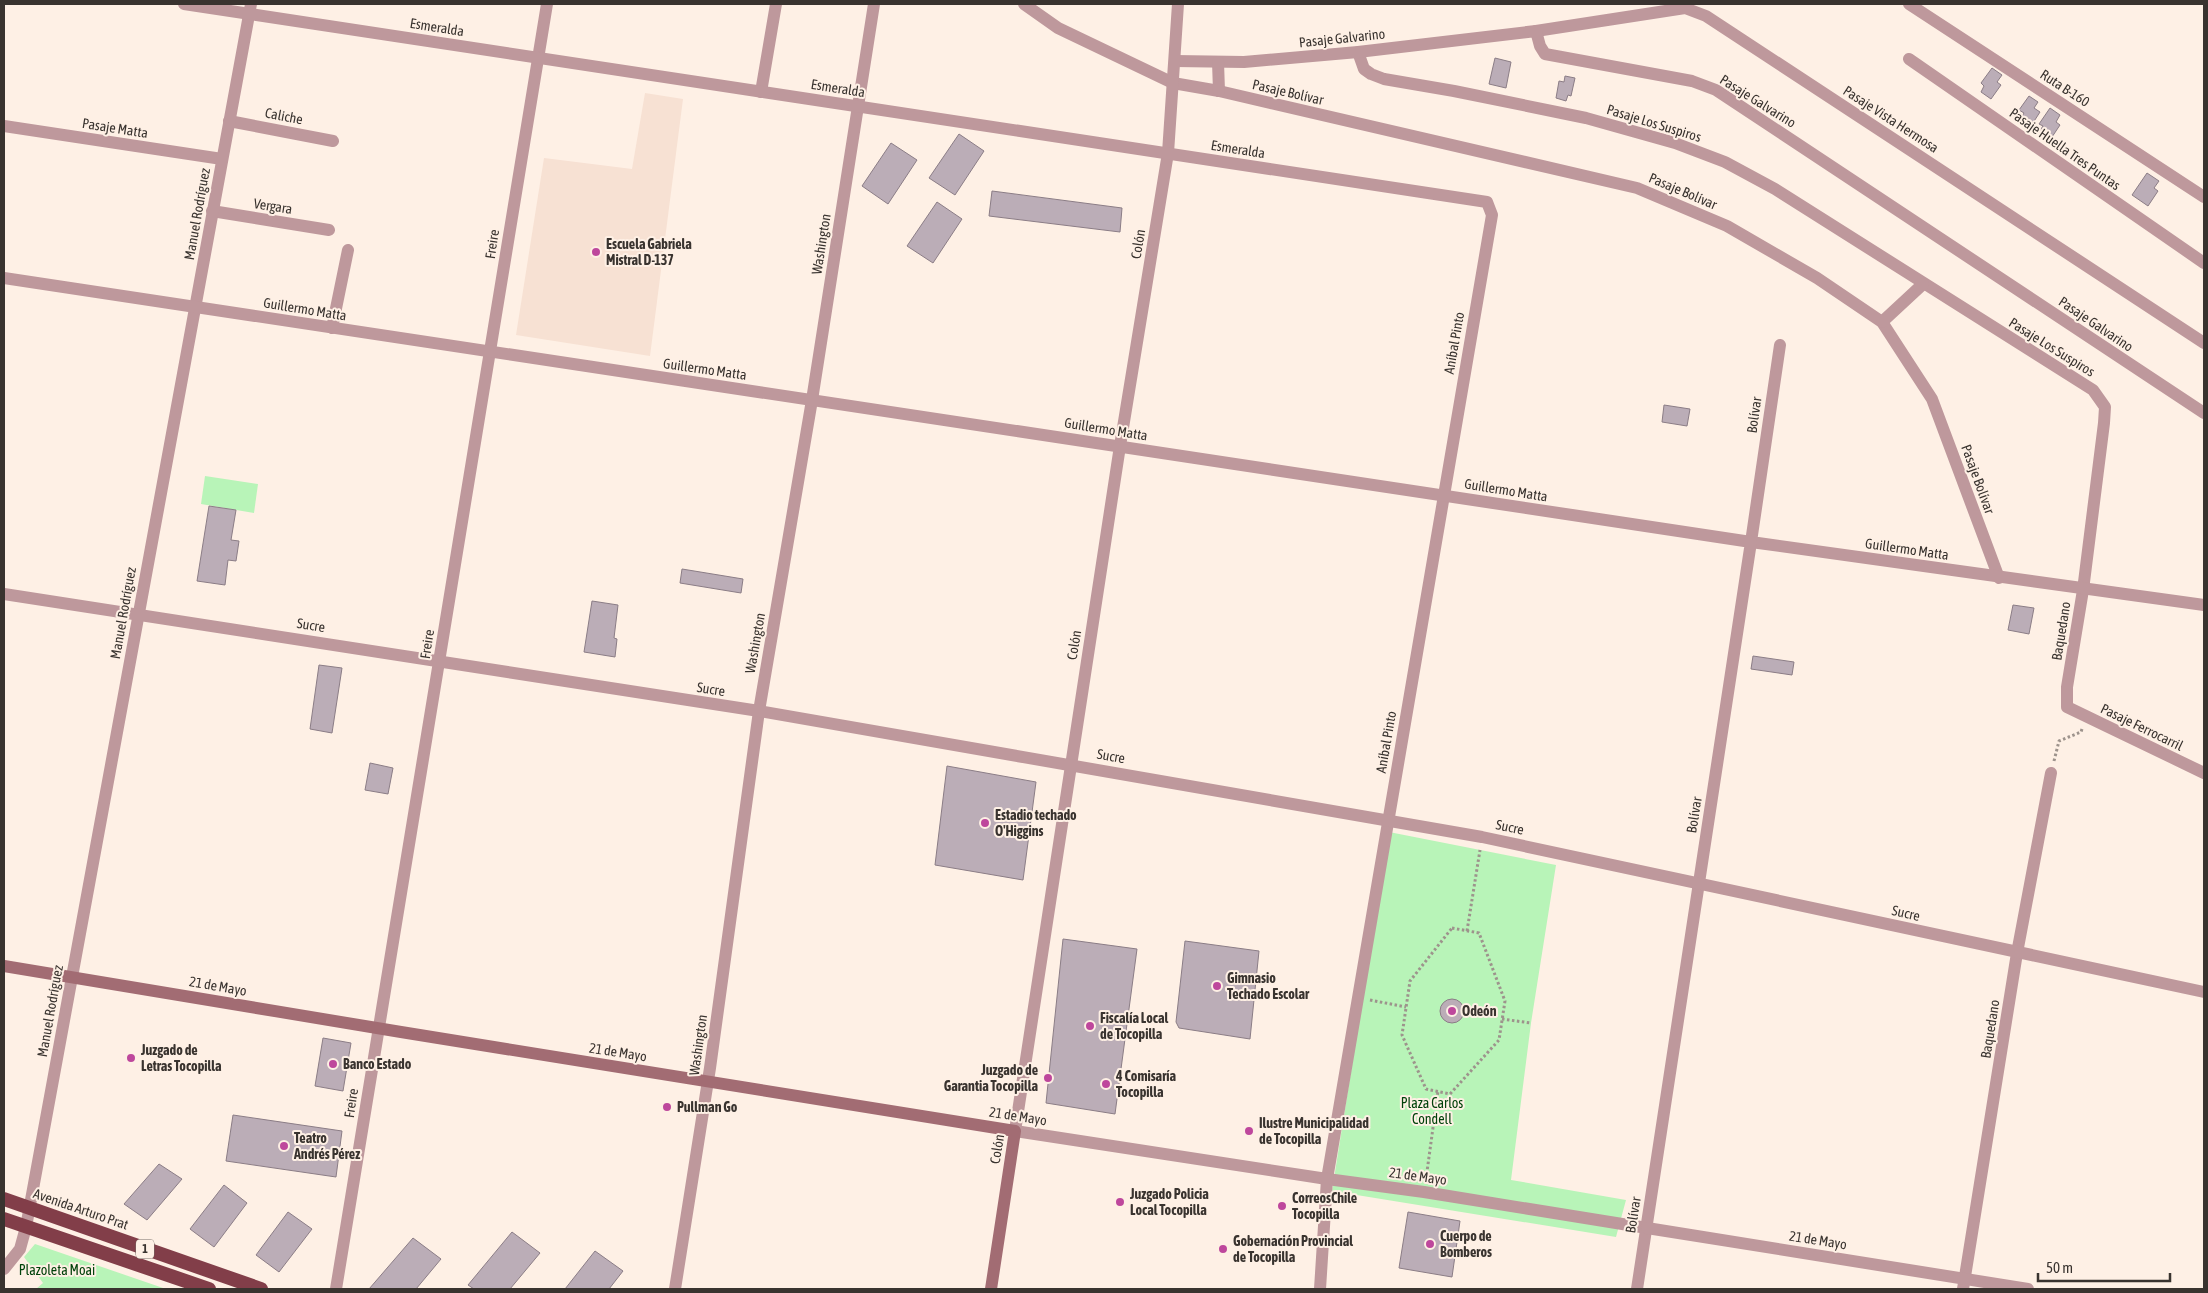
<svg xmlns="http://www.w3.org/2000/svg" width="2208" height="1293" font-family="'Asap Condensed',sans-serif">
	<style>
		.built { fill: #f7e1d3 }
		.green { fill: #b8f4b8 }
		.building { fill: #bbadb7; stroke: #8b7d86 }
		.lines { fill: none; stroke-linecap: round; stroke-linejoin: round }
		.path { stroke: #9d938c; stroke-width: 3; stroke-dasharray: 2.5 2.5; stroke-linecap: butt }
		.pedestrian { stroke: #be989c; stroke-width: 12 }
		.minor { stroke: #be989c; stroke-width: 12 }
		.tertiary { stroke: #be989c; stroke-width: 12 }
		.secondary { stroke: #a26c73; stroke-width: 12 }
		.trunk { stroke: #823e49; stroke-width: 14 }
		.poi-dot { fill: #be479c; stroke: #fef0e5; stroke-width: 2 }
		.labels { text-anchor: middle; stroke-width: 4; stroke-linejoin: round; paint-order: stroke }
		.shield { fill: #fef0e5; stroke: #746c66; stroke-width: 1 }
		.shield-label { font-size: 12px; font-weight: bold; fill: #39332f }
		.street-label { font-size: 14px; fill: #39332f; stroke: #fef0e5 }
		.poi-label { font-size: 14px; font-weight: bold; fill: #39332f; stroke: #fef0e5; text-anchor: start }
		.park-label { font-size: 14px; fill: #00420a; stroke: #fef0e5 }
	</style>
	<rect width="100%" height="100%" fill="#fef0e5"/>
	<!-- built -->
	<polygon class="built" points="645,93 683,99 650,356 516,335 544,158 632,169"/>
	<!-- green -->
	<g class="green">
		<polygon points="205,476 258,484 254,513 201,504"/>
		<polygon points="1389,832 1556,865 1531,1023 1511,1180 1626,1200 1616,1237 1332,1191"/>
		<polygon points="35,1244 166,1289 36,1289 43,1283 24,1257"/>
	</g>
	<!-- building -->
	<g class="building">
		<polygon points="1495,58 1511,62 1506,88 1489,84"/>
		<polygon points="1992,68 2002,75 1997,82 2001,85 1991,99 1981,92 1984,86 1981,83"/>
		<polygon points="1565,76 1575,78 1571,96 1568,95 1566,101 1556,98 1559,81 1564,82"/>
		<polygon points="2029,96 2038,102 2034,108 2040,112 2031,126 2020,119 2024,113 2019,110"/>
		<polygon points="2050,108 2060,115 2056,122 2060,125 2050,140 2039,132 2043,126 2039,124"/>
		<polygon points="959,134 984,151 955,195 929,178"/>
		<polygon points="891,143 917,160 888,204 862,186"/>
		<polygon points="2147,173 2159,181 2154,188 2158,191 2148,206 2132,195"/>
		<polygon points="992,191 1122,208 1120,232 989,216"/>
		<polygon points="937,202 962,219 933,263 907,246"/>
		<polygon points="1664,405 1690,409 1687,426 1662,422"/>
		<polygon points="209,506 236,510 231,540 239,541 236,561 228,560 225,585 197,581"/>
		<polygon points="682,569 743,579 741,593 680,583"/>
		<polygon points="592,601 618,605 614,638 617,639 615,657 584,652"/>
		<polygon points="2013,605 2034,608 2029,634 2008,630"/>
		<polygon points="1753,656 1794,662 1792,675 1751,669"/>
		<polygon points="319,665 342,668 332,733 310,729"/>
		<polygon points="370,763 393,768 388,794 365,790"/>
		<polygon points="947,766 1036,782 1023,880 935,865"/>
		<polygon points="1063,939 1137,949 1115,1114 1046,1103"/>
		<polygon points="1185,941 1259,951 1250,1039 1179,1028 1176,1022"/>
		<circle cx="1452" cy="1011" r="12"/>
		<polygon points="323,1038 351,1043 343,1091 315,1086"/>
		<polygon points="233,1115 342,1131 336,1177 226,1161"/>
		<polygon points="159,1164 182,1179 147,1220 124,1204"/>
		<polygon points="224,1185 247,1203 214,1247 190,1229"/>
		<polygon points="288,1212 312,1229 279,1272 256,1255"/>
		<polygon points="1408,1212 1460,1221 1452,1277 1399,1268"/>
		<polygon points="512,1232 540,1253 510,1289 474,1289 468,1285"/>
		<polygon points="413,1238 441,1259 416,1289 369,1289"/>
		<polygon points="595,1251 623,1271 609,1289 565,1289"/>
	</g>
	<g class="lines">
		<!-- path -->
		<g class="path">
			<polyline points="2054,761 2059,741 2081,732 2082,729"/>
			<polygon points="1452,928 1479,933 1505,1001 1499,1040 1450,1094 1426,1089 1402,1035 1410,981"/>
			<polyline points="1467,931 1480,850"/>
			<polyline points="1370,1000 1406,1007"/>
			<polyline points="1502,1019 1531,1023"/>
			<polyline points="1426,1179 1438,1091"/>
		</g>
		<!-- pedestrian -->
		<polyline class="pedestrian" points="1327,1179 1424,1192 1647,1228"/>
		<!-- minor -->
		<g class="minor">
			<polyline points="1024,4 1058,28 1173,83 1219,91 1637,188 1727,226 1817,278 1882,322 1932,399 1999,578"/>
			<polyline points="1536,31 1685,8 1706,16 2204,343"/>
			<polyline points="1358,52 1364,69 1371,74 1384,79 1454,91 1586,118 1675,143 1725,162 1775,189 2093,390 2105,407 2104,423 2083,590 2067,687 2067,707 2204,773"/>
			<polyline points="1909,59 2204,263"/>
			<polyline points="1175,61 1244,62 1358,52 1536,31 1540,46 1545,54 1692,81 1716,90 2204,413"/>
			<polyline points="1218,62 1219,91"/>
			<polyline points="761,92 776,4"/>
			<polyline points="229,121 333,141"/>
			<polyline points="4,126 222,159"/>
			<polyline points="212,211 329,230"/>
			<polyline points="1882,322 1923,284"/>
			<polyline points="332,328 348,250"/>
			<polyline points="1780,345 1751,542 2204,605"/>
			<polyline points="1015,1131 1120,446 1168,153 1178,4"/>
			<polyline points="4,1269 20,1249 26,1227 251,4"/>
			<polyline points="336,1289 547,4"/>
			<polyline points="675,1289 710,1068 759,711 812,400 874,4"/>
			<polyline points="1963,1289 2017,953 2051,773"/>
		</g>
		<!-- tertiary -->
		<g class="tertiary">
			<polyline points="184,4 1487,202 1492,215 1327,1179 1320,1289"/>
			<polyline points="1909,4 2204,197"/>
			<polyline points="4,278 1751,542 1637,1289"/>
			<polyline points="4,594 759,711 1482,837 2204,992"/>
			<polyline points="1015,1131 1327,1179"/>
			<polyline points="1647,1228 2028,1289"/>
		</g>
		<!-- secondary -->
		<polyline class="secondary" points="4,966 401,1032 1015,1131 991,1289"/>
		<!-- trunk -->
		<g class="trunk">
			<polyline points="4,1199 261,1289"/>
			<polyline points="4,1219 209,1289"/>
		</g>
	</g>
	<!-- markers -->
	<g class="poi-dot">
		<circle cx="596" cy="252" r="5"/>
		<circle cx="985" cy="823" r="5"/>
		<circle cx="1217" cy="986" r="5"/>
		<circle cx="1452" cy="1011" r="5"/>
		<circle cx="1090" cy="1026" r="5"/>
		<circle cx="131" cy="1058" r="5"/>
		<circle cx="333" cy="1064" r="5"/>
		<circle cx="1048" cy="1078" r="5"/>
		<circle cx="1106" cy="1084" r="5"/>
		<circle cx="667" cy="1107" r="5"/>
		<circle cx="1249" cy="1131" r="5"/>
		<circle cx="284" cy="1146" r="5"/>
		<circle cx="1120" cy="1202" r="5"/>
		<circle cx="1282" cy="1206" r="5"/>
		<circle cx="1430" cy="1244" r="5"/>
		<circle cx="1223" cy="1249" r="5"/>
	</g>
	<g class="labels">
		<!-- shield labels -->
		<rect class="shield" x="136" y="1239.5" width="18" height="19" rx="4"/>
		<g class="shield-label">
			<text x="145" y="1253">1</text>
		</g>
		<!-- street labels -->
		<g class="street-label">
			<text transform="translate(437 27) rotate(9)" y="5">Esmeralda</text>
			<text transform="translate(1342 38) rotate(-6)" y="5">Pasaje Galvarino</text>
			<text transform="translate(838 88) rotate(9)" y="5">Esmeralda</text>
			<text transform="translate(2065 88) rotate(33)" y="5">Ruta B-160</text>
			<text transform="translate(1288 92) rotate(13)" y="5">Pasaje Bolívar</text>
			<text transform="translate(1758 101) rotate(32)" y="5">Pasaje Galvarino</text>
			<text transform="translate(284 116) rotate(11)" y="5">Caliche</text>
			<text transform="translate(1891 119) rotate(33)" y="5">Pasaje Vista Hermosa</text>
			<text transform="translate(1654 123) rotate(17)" y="5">Pasaje Los Suspiros</text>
			<text transform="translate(115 128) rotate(9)" y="5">Pasaje Matta</text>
			<text transform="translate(1238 149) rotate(9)" y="5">Esmeralda</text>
			<text transform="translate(2065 149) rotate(35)" y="5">Pasaje Huella Tres Puntas</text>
			<text transform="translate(1683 191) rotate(23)" y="5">Pasaje Bolívar</text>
			<text transform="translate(273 206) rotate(9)" y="5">Vergara</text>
			<text transform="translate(197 214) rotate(-80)" y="5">Manuel Rodríguez</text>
			<text transform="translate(492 244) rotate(-81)" y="5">Freire</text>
			<text transform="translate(821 244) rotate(-81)" y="5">Washington</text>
			<text transform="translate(1138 244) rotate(-81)" y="5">Colón</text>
			<text transform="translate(305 309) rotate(9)" y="5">Guillermo Matta</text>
			<text transform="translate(2096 324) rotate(34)" y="5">Pasaje Galvarino</text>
			<text transform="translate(1454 343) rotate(-80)" y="5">Aníbal Pinto</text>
			<text transform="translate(2052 347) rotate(32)" y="5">Pasaje Los Suspiros</text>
			<text transform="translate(705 369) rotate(8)" y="5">Guillermo Matta</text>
			<text transform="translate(1754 415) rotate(-82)" y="5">Bolívar</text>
			<text transform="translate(1106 429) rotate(9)" y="5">Guillermo Matta</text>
			<text transform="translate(1978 479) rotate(70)" y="5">Pasaje Bolívar</text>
			<text transform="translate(1506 490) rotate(9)" y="5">Guillermo Matta</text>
			<text transform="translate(1907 549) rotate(8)" y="5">Guillermo Matta</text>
			<text transform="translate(123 613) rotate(-80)" y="5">Manuel Rodríguez</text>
			<text transform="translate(311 625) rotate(9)" y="5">Sucre</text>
			<text transform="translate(2061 631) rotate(-81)" y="5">Baquedano</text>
			<text transform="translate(755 643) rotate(-80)" y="5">Washington</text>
			<text transform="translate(427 644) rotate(-81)" y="5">Freire</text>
			<text transform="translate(1074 645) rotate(-81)" y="5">Colón</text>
			<text transform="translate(711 689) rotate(9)" y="5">Sucre</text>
			<text transform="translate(2142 727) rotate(26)" y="5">Pasaje Ferrocarril</text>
			<text transform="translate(1386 742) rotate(-80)" y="5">Aníbal Pinto</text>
			<text transform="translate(1111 756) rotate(10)" y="5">Sucre</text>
			<text transform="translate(1694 815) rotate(-81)" y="5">Bolívar</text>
			<text transform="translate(1510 827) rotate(12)" y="5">Sucre</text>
			<text transform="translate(1906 913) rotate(13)" y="5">Sucre</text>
			<text transform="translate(218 986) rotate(10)" y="5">21 de Mayo</text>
			<text transform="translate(50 1011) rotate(-80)" y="5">Manuel Rodríguez</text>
			<text transform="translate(1990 1029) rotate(-81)" y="5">Baquedano</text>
			<text transform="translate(698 1045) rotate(-82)" y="5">Washington</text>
			<text transform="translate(618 1052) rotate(9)" y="5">21 de Mayo</text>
			<text transform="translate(351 1103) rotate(-81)" y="5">Freire</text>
			<text transform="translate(1018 1116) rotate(9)" y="5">21 de Mayo</text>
			<text transform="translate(997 1149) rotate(-81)" y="5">Colón</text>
			<text transform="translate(1418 1176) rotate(8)" y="5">21 de Mayo</text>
			<text transform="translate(81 1209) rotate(19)" y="5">Avenida Arturo Prat</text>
			<text transform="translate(1633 1215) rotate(-81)" y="5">Bolívar</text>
			<text transform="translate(1818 1240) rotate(9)" y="5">21 de Mayo</text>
		</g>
		<!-- poi labels -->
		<g class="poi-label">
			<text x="606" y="249">Escuela Gabriela<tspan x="606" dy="16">Mistral D-137</tspan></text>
			<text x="995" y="820">Estadio techado<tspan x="995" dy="16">O'Higgins</tspan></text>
			<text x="1227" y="983">Gimnasio<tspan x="1227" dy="16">Techado Escolar</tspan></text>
			<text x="1462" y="1016">Odeón</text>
			<text x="1100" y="1023">Fiscalía Local<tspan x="1100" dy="16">de Tocopilla</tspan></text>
			<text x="141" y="1055">Juzgado de<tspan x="141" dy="16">Letras Tocopilla</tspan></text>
			<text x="343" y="1069">Banco Estado</text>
			<text x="1038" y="1075" text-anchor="end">Juzgado de<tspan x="1038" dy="16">Garantia Tocopilla</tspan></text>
			<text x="1116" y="1081">4 Comisaría<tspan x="1116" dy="16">Tocopilla</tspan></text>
			<text x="677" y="1112">Pullman Go</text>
			<text x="1259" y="1128">Ilustre Municipalidad<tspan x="1259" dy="16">de Tocopilla</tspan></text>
			<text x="294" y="1143">Teatro<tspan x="294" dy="16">Andrés Pérez</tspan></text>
			<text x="1130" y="1199">Juzgado Policia<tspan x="1130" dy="16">Local Tocopilla</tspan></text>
			<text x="1292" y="1203">CorreosChile<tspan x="1292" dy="16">Tocopilla</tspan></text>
			<text x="1440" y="1241">Cuerpo de<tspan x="1440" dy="16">Bomberos</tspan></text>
			<text x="1233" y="1246">Gobernación Provincial<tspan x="1233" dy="16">de Tocopilla</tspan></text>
		</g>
		<!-- park labels -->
		<g class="park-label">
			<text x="1432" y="1108">Plaza Carlos<tspan x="1432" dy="16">Condell</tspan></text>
			<text x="57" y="1275">Plazoleta Moai</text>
		</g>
	</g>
	<!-- border -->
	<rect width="2208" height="1293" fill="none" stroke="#39332f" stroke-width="10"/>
	<!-- scale -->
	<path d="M2038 1273v8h132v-8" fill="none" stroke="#39332f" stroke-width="2.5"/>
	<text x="2046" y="1273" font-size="15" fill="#39332f" stroke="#fef0e5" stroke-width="4" paint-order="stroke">50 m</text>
</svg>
